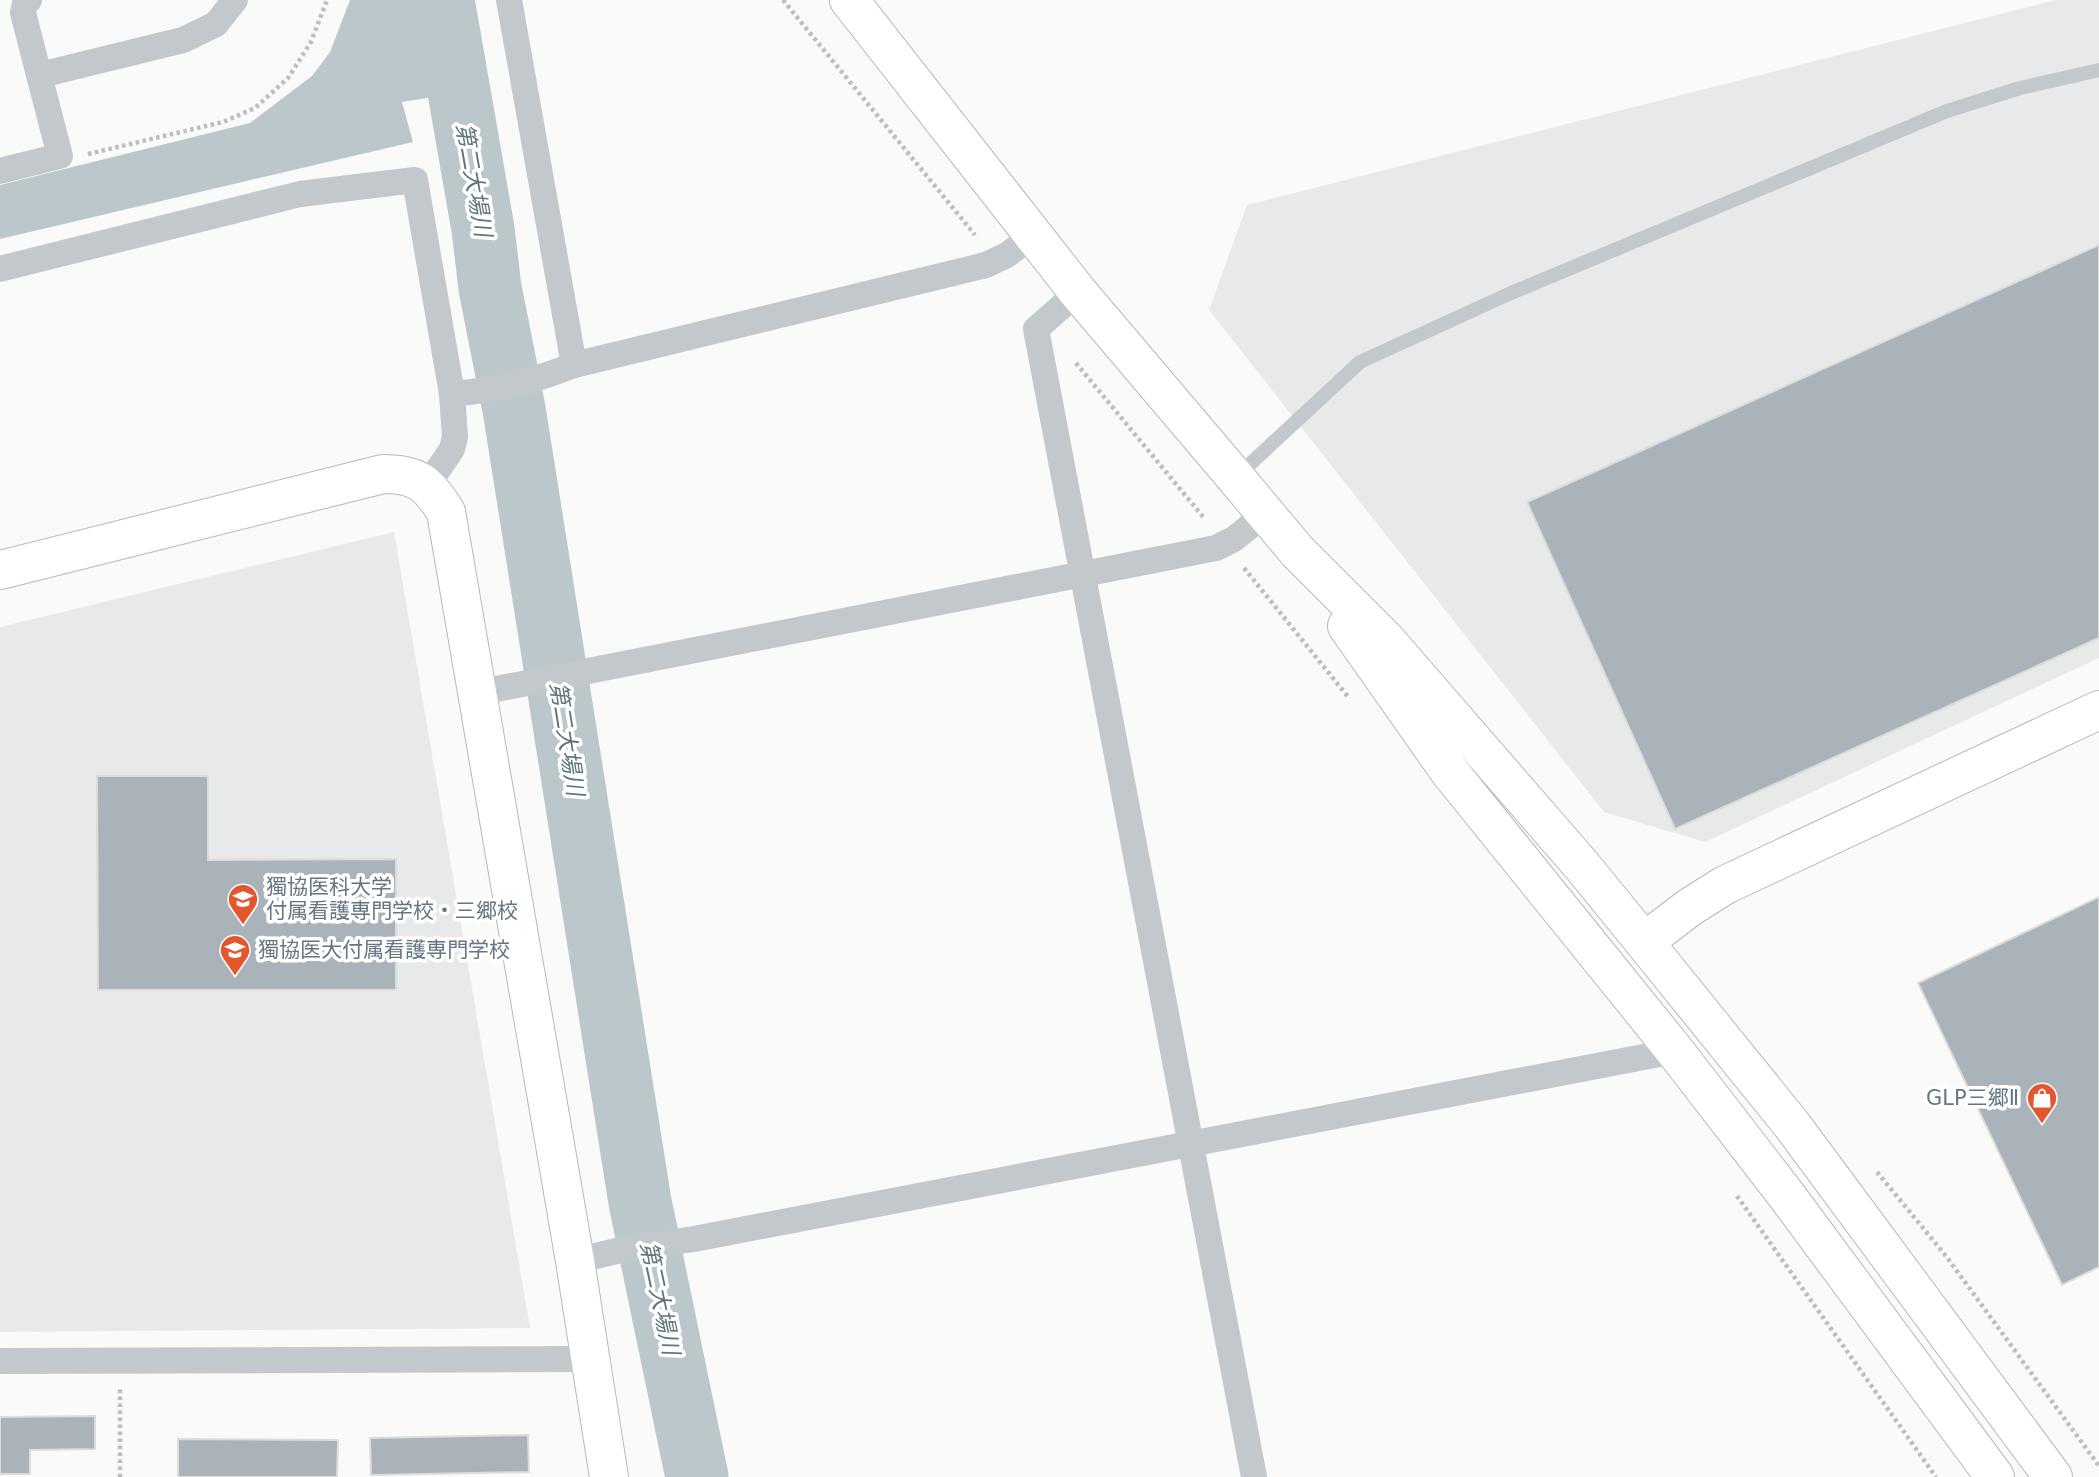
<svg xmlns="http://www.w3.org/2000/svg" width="2099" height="1477" font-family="'DejaVu Sans','Noto Sans JP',sans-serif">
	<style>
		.built { fill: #e8e9e9 }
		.water { fill: #bbc7cb }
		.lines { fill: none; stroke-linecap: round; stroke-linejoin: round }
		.river { stroke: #bbc7cb; stroke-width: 63 }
		.building { fill: #aab3b9; stroke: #dcdcda; stroke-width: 2 }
		.secondary-casing { stroke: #b3babf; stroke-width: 40 }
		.path { stroke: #bbbfc2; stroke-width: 4.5; stroke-dasharray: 3.5 3.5; stroke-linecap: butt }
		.lane { stroke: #c3c8cc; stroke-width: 14 }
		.street { stroke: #c3c8cc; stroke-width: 26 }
		.secondary { stroke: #fff; stroke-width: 38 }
		.labels { text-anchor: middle; stroke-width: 7; stroke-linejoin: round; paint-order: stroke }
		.poi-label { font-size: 21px; fill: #657683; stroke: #fff; text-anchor: start }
		.water-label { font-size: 23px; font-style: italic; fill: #60757c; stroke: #fff }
	</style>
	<rect width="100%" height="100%" fill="#fafaf8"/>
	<!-- built -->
	<g class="built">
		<polygon points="2056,0 2099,0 2099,658 1705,842 1604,812 1209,310 1247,205"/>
		<polygon points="394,532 530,1328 0,1332 0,627"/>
	</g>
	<!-- water -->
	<polygon class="water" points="350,0 474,0 505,224 468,232 439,96 402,102 413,142 0,239 0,185 250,123 312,76 330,52"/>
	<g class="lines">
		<!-- river -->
		<polyline class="river" points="443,0 483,229 490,288 514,409 640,1202 697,1477"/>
	</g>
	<!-- building -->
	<g class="building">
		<polygon points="2099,245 2099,638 1675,829 1527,502"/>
		<polygon points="97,776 208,776 208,860 396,859 396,990 98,990"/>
		<polygon points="2099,897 2099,1267 2062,1285 1918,983"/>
		<polygon points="95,1416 95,1449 30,1450 30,1474 0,1474 0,1417"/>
		<polygon points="528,1435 529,1472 371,1475 370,1438"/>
		<polygon points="178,1439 338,1440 337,1477 178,1477"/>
	</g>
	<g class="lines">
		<!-- secondary casing -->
		<g class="secondary-casing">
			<g id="secondary">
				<polyline points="849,0 1078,292 1235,477 1297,551 1386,640 1583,867 1644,942 1792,1125 2053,1477"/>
				<path d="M0 570 383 474C417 474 428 483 446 512L575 1261 609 1477"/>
				<polyline points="1347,626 1449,771 1675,1051 1787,1196 1995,1477"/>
				<polyline points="1644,942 1690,907 1725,885 2099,710"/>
			</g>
		</g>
		<!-- path -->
		<g class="path">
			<polyline points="783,0 975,235"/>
			<polyline points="88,154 223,122 255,108 288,78 311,42 327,0"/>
			<polyline points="1076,363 1204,518"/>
			<polyline points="1244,568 1349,698"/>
			<polyline points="1877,1172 1946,1256 2099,1466"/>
			<polyline points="1737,1196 1936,1477"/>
			<polyline points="120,1477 120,1389"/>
		</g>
		<!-- lane -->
		<polyline class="lane" points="1236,477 1360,362 1511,293 1947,111 2020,88 2099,70"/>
		<!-- street -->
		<g class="street">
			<polyline points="509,0 574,365 986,265 1007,255 1033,235"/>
			<polyline points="40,75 183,40 216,24 235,0"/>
			<polyline points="0,171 60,156 23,13 25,3 29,0"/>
			<polyline points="0,269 300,194 415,180 452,394"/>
			<polyline points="1078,292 1036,329 1254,1477"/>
			<path d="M427 486 452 449 455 437 452 394C496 390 532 382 574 365"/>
			<polyline points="476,693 1216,548 1234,539 1265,514"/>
			<polyline points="575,1261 625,1249 694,1239 1675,1051"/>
			<polyline points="0,1361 590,1359"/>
		</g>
		<!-- secondary -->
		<use href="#secondary" class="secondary"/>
	</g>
	<!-- icons -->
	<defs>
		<g id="school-pin" transform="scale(1.575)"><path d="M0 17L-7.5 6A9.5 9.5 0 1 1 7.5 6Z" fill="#e4572e" stroke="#fff"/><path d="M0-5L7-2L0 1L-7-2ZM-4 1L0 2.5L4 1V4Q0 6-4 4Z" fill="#fff"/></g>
		<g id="shop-pin" transform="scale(1.575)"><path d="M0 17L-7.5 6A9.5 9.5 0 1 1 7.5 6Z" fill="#e4572e" stroke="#fff"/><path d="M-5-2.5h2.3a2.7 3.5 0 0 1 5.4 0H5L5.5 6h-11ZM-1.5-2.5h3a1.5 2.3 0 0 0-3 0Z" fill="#fff"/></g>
	</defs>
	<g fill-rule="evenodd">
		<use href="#school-pin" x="243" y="899"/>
		<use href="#school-pin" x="235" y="950"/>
		<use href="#shop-pin" x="2042" y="1098"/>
	</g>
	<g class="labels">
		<!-- poi labels -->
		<g class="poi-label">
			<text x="266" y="894">獨協医科大学<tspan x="266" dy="24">付属看護専門学校・三郷校</tspan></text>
			<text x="258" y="957">獨協医大付属看護専門学校</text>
			<text x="2019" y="1105" text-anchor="end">GLP三郷Ⅱ</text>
		</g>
		<!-- water labels -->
		<g class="water-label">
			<text transform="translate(474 180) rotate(80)" y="8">第二大場川</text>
			<text transform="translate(567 739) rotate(81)" y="8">第二大場川</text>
			<text transform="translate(660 1298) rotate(78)" y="8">第二大場川</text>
		</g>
	</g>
</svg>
